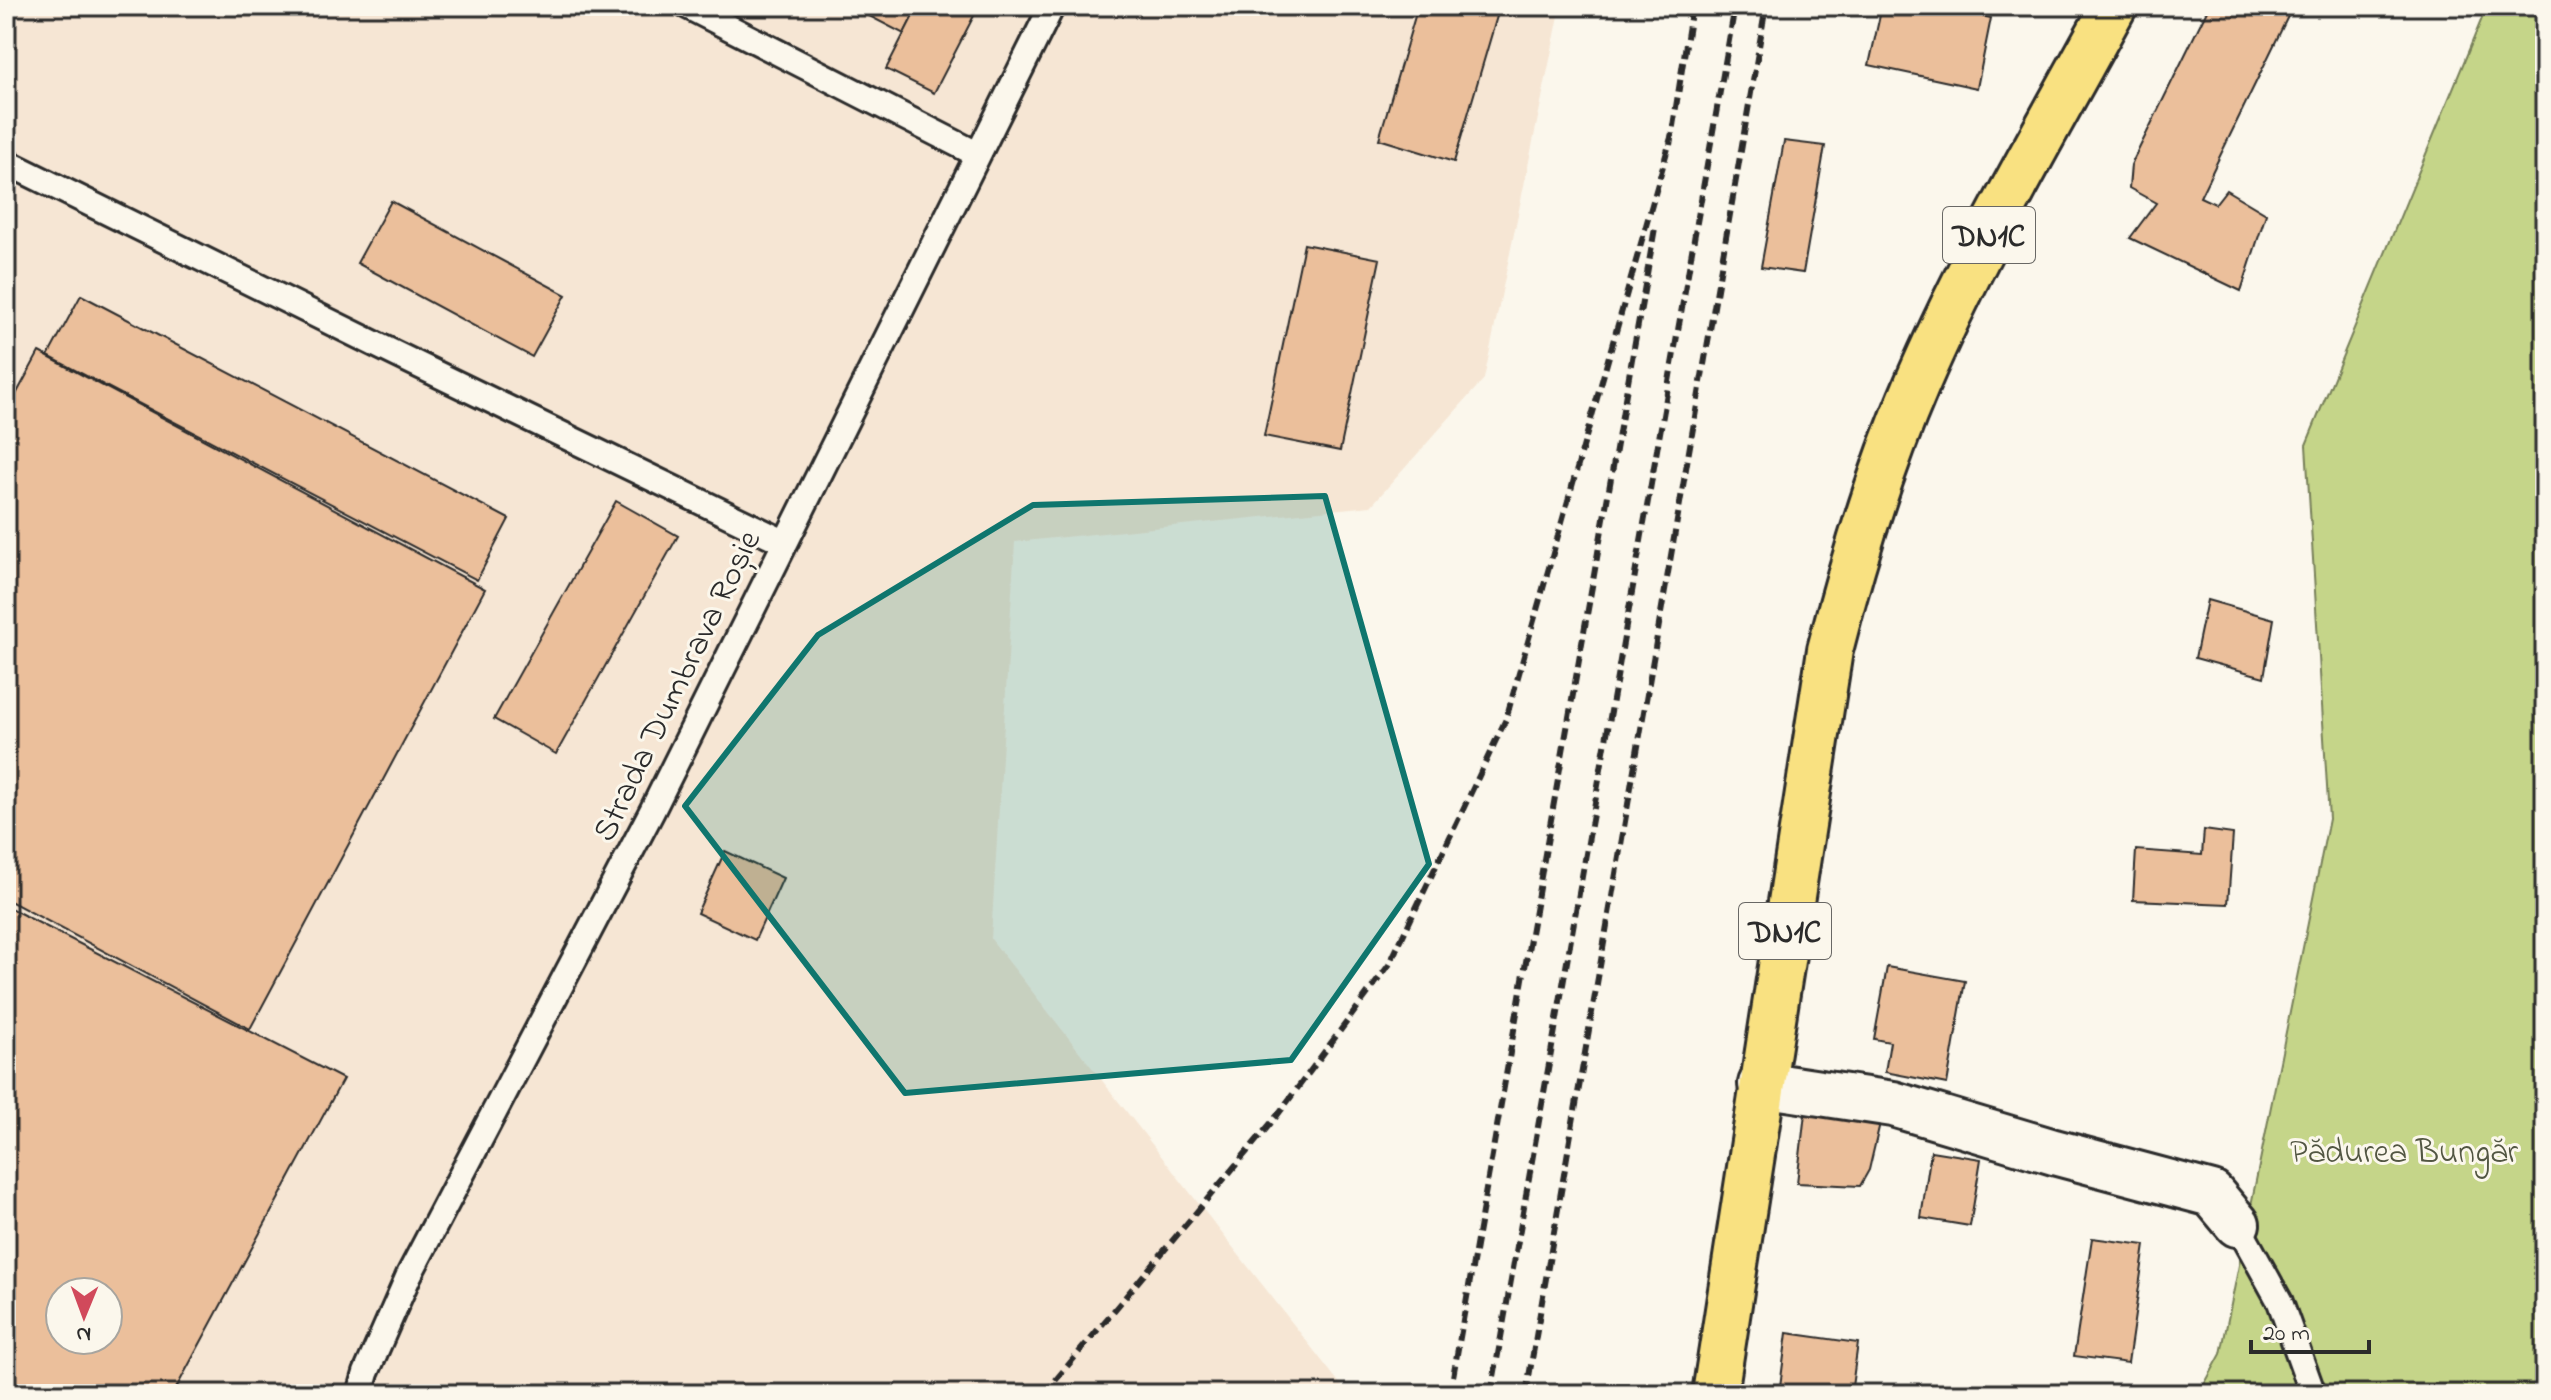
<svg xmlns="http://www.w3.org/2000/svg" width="2551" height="1400" font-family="'Indie Flower',sans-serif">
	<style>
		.built { fill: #f6e6d4; fill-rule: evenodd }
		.green { fill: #c5d589; stroke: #78805a; stroke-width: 2 }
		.building { fill: #ebbf9b; stroke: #2b2b2b; stroke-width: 2; fill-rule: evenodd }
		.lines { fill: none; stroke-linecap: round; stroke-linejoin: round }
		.lane-casing { stroke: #2b2b2b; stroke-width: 30 }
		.street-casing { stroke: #2b2b2b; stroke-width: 50 }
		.highway-casing { stroke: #2b2b2b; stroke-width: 50 }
		.lane { stroke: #fbf7ec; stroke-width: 24 }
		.street { stroke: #fbf7ec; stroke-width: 44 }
		.highway { stroke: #f9e181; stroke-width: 44 }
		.rail { stroke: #2b2b2b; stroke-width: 6; stroke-dasharray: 12 6; stroke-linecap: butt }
		.marked { fill: #0f766e; fill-opacity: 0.2; stroke: #0f766e; stroke-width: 6; stroke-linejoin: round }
		.labels { text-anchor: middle; stroke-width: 6; stroke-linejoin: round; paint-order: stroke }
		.shield { fill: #fbf7ec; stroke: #696865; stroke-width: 2 }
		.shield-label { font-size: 32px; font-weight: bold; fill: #2b2b2b }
		.street-label { font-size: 34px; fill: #2b2b2b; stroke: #fbf7ec }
		.park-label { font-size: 34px; fill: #525642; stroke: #fbf7ec }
	</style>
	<rect width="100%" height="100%" fill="#fbf7ec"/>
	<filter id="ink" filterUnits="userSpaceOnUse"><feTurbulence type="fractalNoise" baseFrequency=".0125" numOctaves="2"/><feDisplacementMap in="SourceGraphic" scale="16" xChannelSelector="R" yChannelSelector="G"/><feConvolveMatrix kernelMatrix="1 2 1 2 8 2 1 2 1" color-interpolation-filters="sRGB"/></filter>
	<g filter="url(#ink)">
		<!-- built -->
		<path class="built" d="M6 6H1561L1484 379 1371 506 1015 542 991 939 1348 1394H6ZM60 1292H108V1340H60Z"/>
		<!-- green -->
		<polygon class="green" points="2487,6 2545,6 2545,1394 2199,1394 2221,1354 2329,819 2306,445"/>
		<!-- building -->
		<g class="building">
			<polygon points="850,6 918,6 904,34"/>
			<polygon points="918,6 979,6 934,93 886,69"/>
			<polygon points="1418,6 1500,6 1454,162 1379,139"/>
			<polygon points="1882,6 1936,6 1991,18 1977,88 1869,65"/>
			<polygon points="2209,6 2293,6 2200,197 2215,204 2226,190 2266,214 2241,291 2130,238 2156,203 2129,188 2131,165"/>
			<polygon points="1784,141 1825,146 1803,273 1761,267"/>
			<polygon points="391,201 566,295 532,357 357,263"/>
			<polygon points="1304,244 1380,259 1340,451 1264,436"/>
			<polygon points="81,295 509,519 477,580 48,356"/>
			<polygon points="39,352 485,589 250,1029 6,899 6,413"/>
			<polygon points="616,501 678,536 556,754 494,719"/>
			<polygon points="2207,600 2274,619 2264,677 2195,658"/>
			<polygon points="2204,830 2233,834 2228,904 2133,900 2136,850 2202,855"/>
			<polygon points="725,851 783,878 755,940 697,913"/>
			<path d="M6 906 343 1079 173 1394H6ZM60 1292H108V1340H60Z"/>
			<polygon points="1887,967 1965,981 1947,1084 1885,1072 1890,1042 1874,1039"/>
			<polygon points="1805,1113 1880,1123 1869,1170 1860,1186 1797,1183"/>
			<polygon points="1931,1151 1981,1159 1970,1226 1921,1218"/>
			<polygon points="2092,1238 2145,1245 2128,1363 2074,1356"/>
			<polygon points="1787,1333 1858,1343 1851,1394 1779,1394"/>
		</g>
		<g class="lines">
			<!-- lane casing -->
			<g class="lane-casing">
				<g id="lane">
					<polyline points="687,6 977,154"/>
					<polyline points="6,162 375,344 784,542"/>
					<polyline points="2237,1224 2280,1302 2313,1394"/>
					<polyline points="360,1394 366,1373 409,1275 652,811 1052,6"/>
				</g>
			</g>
			<!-- street casing -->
			<g class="street-casing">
				<polyline id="street" points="1761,1084 1893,1104 2054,1152 2212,1194 2237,1224"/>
			</g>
			<!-- highway casing -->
			<g class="highway-casing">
				<path id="highway" d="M1715 1394 1830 650C1853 559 1880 470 1917 384 1973 254 2046 131 2114 6"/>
			</g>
			<!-- lane -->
			<use href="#lane" class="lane"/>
			<!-- street -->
			<use href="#street" class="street"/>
			<!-- highway -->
			<use href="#highway" class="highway"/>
			<!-- rail -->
			<g class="rail">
				<polyline points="1670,145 1692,6"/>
				<polyline points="1044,1394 1276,1117 1389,965 1506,719 1672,134"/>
				<polyline points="1450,1394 1655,228"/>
				<polyline points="1491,1394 1735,6"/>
				<polyline points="1526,1394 1766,6"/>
			</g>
		</g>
	</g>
	<!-- marked area -->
	<path class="marked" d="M1325 496 1429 864 1291 1060 905 1093 685 806 818 635 1033 505Z"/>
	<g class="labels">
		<!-- shield labels -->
		<g class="shield">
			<rect x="1943" y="207" width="92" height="56" rx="6"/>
			<rect x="1739" y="903" width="92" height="56" rx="6"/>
		</g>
		<g class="shield-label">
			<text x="1989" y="246">DN1C</text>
			<text x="1785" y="942">DN1C</text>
		</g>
		<!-- street labels -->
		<g class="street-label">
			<text transform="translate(675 685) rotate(-64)" y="12">Strada Dumbrava Roșie</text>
		</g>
		<!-- park labels -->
		<g class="park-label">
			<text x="2404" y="1162">Pădurea Bungăr</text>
		</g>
	</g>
	<!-- margin -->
	<rect width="2551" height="1400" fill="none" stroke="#fbf7ec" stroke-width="32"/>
	<rect x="16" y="16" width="2519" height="1368" fill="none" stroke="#2b2b2b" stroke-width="3" filter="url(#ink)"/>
	<!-- north arrow -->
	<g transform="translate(84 1316) rotate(181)"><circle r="38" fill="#fbf7ec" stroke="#a8a59f" stroke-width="2"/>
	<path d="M0-6L14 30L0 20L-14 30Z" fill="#d1495b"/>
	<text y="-12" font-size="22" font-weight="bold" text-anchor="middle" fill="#2b2b2b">N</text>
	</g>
	<!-- scale -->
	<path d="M2251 1340v12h118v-12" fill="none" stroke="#2b2b2b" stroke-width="4"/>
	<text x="2263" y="1340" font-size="24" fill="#2b2b2b" stroke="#fbf7ec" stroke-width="6" paint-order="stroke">20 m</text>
</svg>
